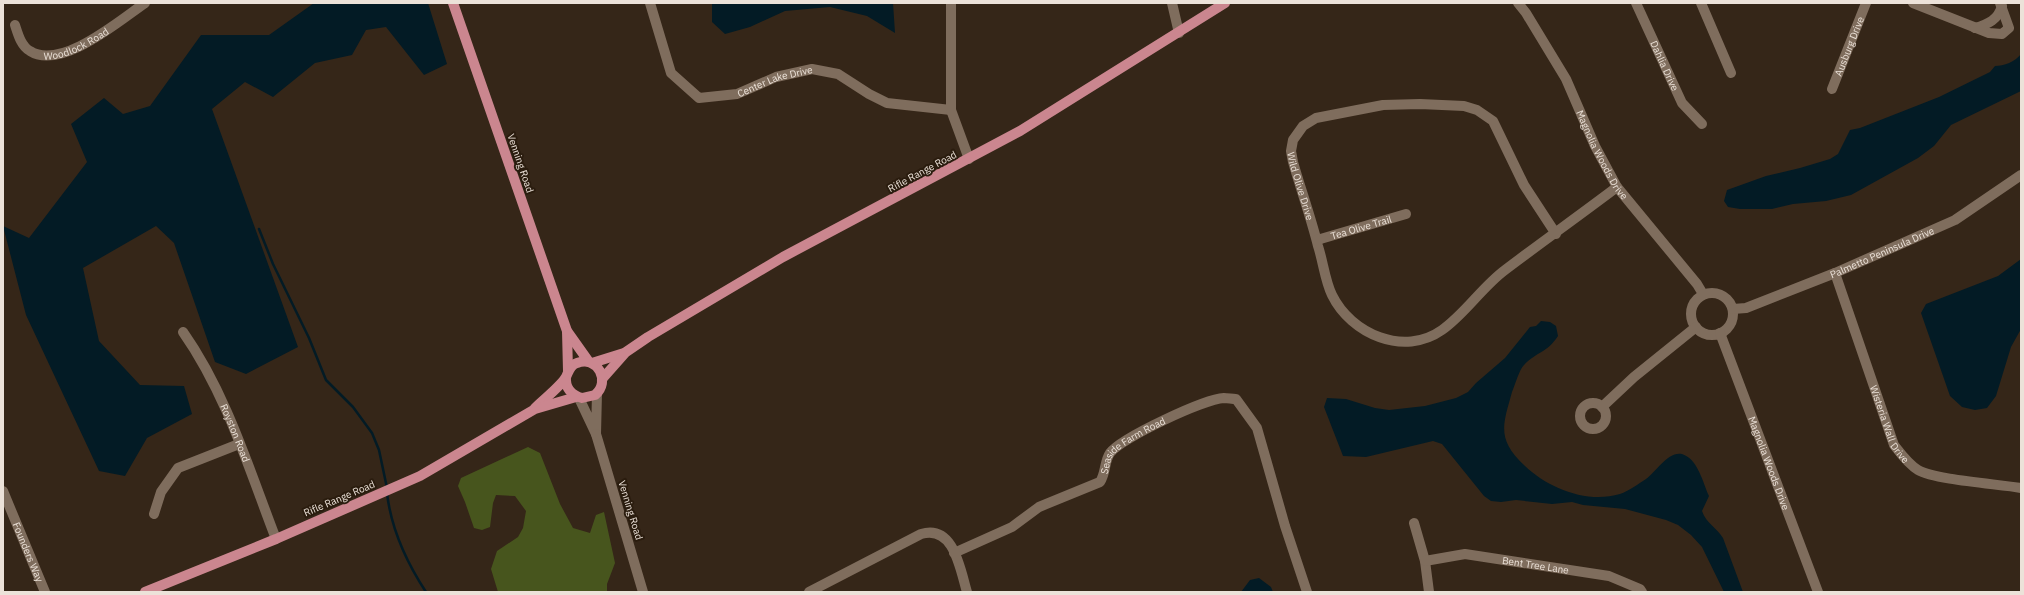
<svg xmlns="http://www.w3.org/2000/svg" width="2024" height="595" font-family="'IBM Plex Sans',sans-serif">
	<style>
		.green { fill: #47551d }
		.water { fill: #031b25 }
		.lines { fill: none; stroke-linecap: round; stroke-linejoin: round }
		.stream { stroke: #031b25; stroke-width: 2.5 }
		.minor { stroke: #7f6d5d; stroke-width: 10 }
		.major { stroke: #cb868f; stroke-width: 10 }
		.labels { text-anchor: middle; stroke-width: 4; stroke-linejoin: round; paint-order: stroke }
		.street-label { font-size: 10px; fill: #ece2d9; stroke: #2a1c0e }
	</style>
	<rect width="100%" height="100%" fill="#352618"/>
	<!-- green -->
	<polygon class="green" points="528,447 540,453 560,504 573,528 590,533 596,515 604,512 615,563 607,584 607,592 498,592 491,569 497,551 518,537 523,528 526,511 515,496 496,495 493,503 490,527 482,530 474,528 465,502 458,486 461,478"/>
	<!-- water -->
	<g class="water">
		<polygon points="314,3 428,3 447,64 424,75 386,27 366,30 352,55 315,63 273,97 245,82 212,109 298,347 246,374 215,362 174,243 156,226 83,268 99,341 140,385 184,386 192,414 147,438 125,476 99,471 26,315 3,226 29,238 87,162 71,124 104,98 123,114 150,106 201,35 269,35"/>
		<polygon points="712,3 893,3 895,33 867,16 830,7 785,11 750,27 725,34 712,22"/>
		<path d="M2021 54V91L1951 125 1934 146 1918 158 1851 195 1826 201 1793 204 1772 209H1740L1728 207 1724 201 1727 190 1766 176 1800 168 1830 159 1838 154 1850 130 1860 128 1939 97 1990 72 1995 66C2004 66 2015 62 2021 54Z"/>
		<polygon points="2021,259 2021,329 2011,347 1996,396 1987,408 1975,410 1962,407 1950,396 1921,313 1926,304 1998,276"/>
		<path d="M1541 321 1550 322 1556 326 1558 336C1547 353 1536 352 1524 365 1519 370 1515 385 1512 392 1503 425 1496 439 1525 466 1548 488 1587 504 1620 494 1629 491 1638 484 1646 479 1656 472 1668 451 1682 454 1698 459 1703 483 1709 496L1702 511C1706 523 1717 528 1723 538L1743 592H1724L1702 547 1691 535 1678 525 1666 520 1625 509 1583 505 1572 502 1552 504 1516 500 1501 502 1491 501 1484 496 1442 444 1433 441 1366 457 1343 456 1324 407 1327 398 1346 399 1375 408 1389 410 1425 406 1456 398 1468 392 1476 383 1505 358 1530 327 1536 326Z"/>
		<polygon points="1259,578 1271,587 1273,592 1241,592 1250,580"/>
	</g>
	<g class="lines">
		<!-- stream -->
		<g class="stream">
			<polyline points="259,229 273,264 309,338 326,380 353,407 372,433 379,450 387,488"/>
			<path d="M387 493C391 528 407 563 426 592"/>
		</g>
		<!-- minor -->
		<g class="minor">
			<path id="s1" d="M650 3 671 73 699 98 737 94 776 77 812 69 838 74 869 94 887 103 951 110"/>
			<polyline points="951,3 951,110 969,159"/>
			<polyline points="1172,3 1179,33"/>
			<path id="s2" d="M1518 3 1526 13 1566 79 1595 146 1617 187 1697 284 1703 294"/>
			<path id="s3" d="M1636 3 1682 103 1702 124"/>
			<polyline points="1701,3 1731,73"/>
			<polyline points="1913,3 1989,33 2002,34 2009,28 2000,3"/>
			<path id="s4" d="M15 25C18 34 21 46 30 51 61 71 120 20 145 3"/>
			<path d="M1975 28C1988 24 1998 20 2002 6"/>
			<path id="s5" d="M1832 89 1866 3"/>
			<path id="s6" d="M1556 234 1524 185 1493 121 1477 110 1464 106 1420 104 1383 105 1316 118 1303 126 1293 140 1291 151 1293 162C1301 190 1311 218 1318 246 1323 261 1325 281 1332 295 1351 334 1404 357 1442 330 1465 314 1482 287 1505 270 1542 242 1580 215 1617 187"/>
			<path id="s7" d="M1317 240 1406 214"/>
			<path id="s8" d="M1835 273 1894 445C1901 454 1908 464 1918 470 1935 480 1998 484 2021 488"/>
			<circle cx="1712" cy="314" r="21"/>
			<path id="s9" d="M1733 309 1746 308 1835 273 1955 220 2021 175"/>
			<path id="s10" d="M183 332C226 393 249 469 276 539"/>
			<path id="s11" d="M1720 333 1818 592"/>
			<polyline points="579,398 596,434 597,393"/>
			<circle cx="1593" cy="416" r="13"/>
			<polyline points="1602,407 1634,377 1696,327"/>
			<polyline points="596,434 643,592"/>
			<path id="s12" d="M3 491 45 592"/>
			<polyline points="154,514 161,492 178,468 239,444"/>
			<polyline points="1414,523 1425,561 1429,592"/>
			<path id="s13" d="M954 553 1012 527 1039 507 1100 482C1106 473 1104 462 1110 453 1121 438 1204 399 1224 398 1228 398 1232 399 1236 399L1257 428 1285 526 1307 592"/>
			<path id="s14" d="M1425 561 1465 554 1609 576 1640 589 1642 592"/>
			<path d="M809 592 921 534C954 524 960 569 967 592"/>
		</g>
		<!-- major -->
		<g class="major">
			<polyline points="453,3 567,331 589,362"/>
			<polyline points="567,331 568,371"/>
			<polyline points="592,363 624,353"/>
			<polyline points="603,378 626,352 648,337 783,257 1020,131 1225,3"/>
			<path d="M535 408C543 400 561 386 566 377 569 371 570 365 577 363 598 355 611 382 595 395L582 398C571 395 565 388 566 377"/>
			<polyline points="145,592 276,539 420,476 535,409 576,397"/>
		</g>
	</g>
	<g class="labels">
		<!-- street labels -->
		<g class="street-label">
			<text dy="4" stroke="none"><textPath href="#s4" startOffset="80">Woodlock Road</textPath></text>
			<text dy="4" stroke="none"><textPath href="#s5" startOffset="46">Ausburg Drive</textPath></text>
			<text dy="4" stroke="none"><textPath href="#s3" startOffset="69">Dahlia Drive</textPath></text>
			<text dy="4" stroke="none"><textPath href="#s1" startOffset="189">Center Lake Drive</textPath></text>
			<text dy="4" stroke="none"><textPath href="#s2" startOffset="174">Magnolia Woods Drive</textPath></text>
			<text transform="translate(521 163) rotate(71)" y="4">Venning Road</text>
			<text transform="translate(922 171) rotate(-28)" y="4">Rifle Range Road</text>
			<text dy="4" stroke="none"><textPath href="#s6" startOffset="392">Wild Olive Drive</textPath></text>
			<text dy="4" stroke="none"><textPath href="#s7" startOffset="46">Tea Olive Trail</textPath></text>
			<text dy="4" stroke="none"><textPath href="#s9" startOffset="160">Palmetto Peninsula Drive</textPath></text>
			<text dy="4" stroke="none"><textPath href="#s8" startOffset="161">Wisteria Wall Drive</textPath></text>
			<text dy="4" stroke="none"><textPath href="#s10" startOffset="114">Royston Road</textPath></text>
			<text dy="4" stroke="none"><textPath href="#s13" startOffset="215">Seaside Farm Road</textPath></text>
			<text dy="4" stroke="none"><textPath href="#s11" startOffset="139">Magnolia Woods Drive</textPath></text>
			<text transform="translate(339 498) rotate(-23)" y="4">Rifle Range Road</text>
			<text transform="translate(631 510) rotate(73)" y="4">Venning Road</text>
			<text dy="4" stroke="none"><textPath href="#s12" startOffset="66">Founders Way</textPath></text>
			<text dy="4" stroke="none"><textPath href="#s14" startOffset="112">Bent Tree Lane</textPath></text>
		</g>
	</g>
	<!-- border -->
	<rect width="2024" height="595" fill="none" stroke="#ece2d9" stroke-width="8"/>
</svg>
